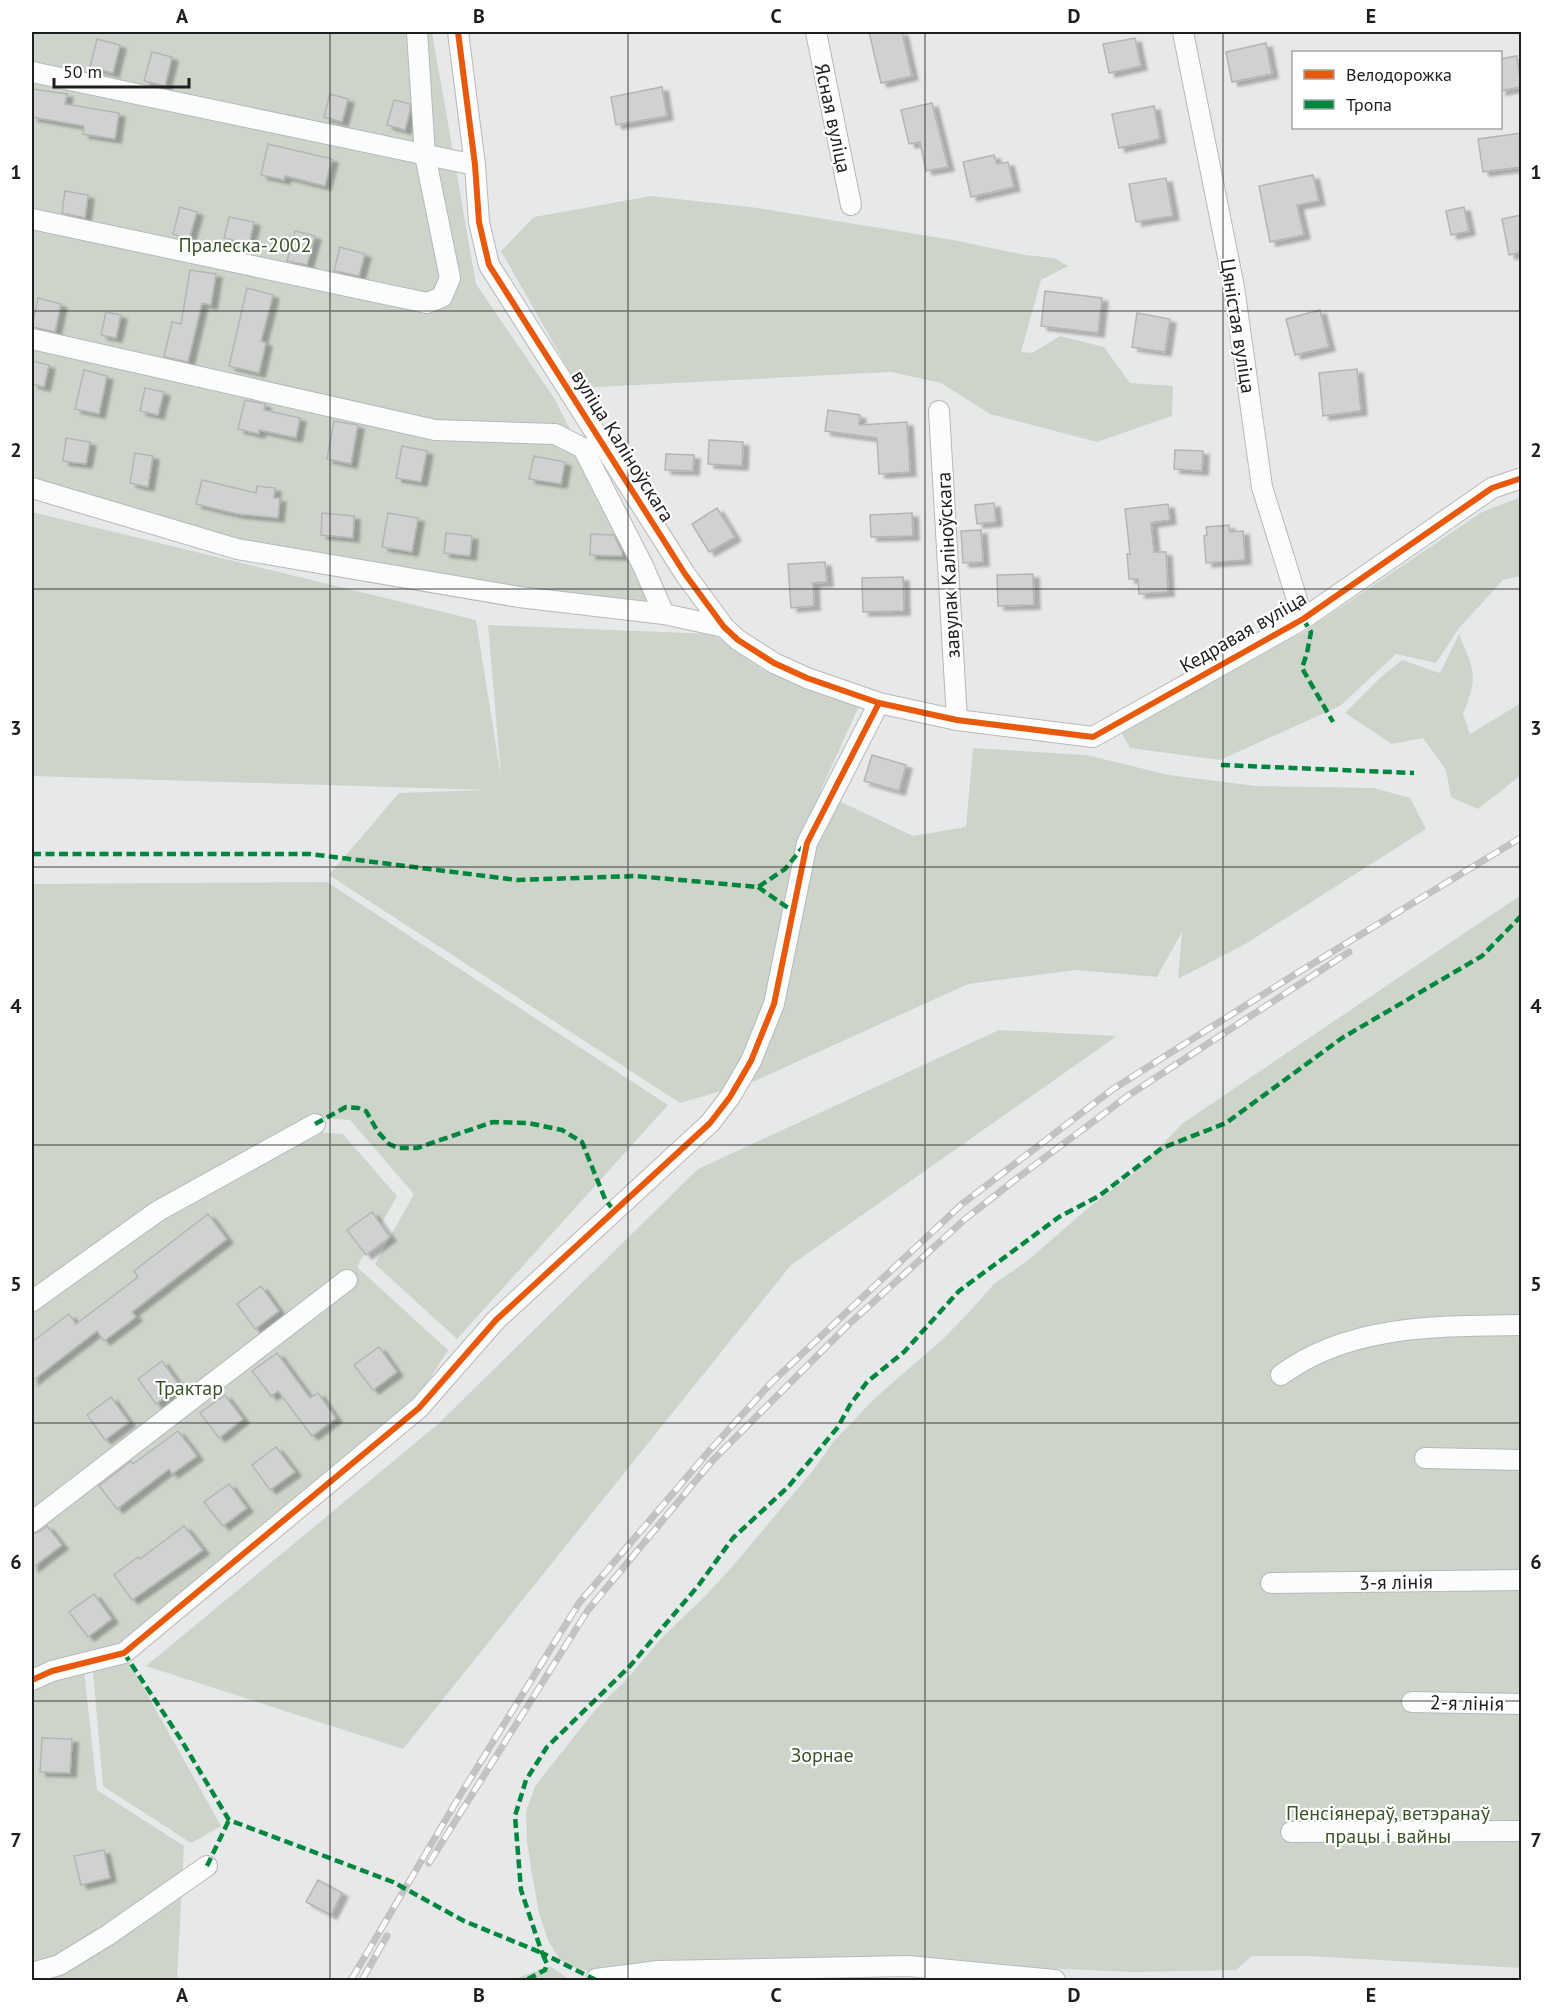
<svg xmlns="http://www.w3.org/2000/svg" width="1553" height="2012" font-family="'PT Sans',sans-serif">
	<style>
		.green { fill: #cdd5ca }
		.building { fill: #d0d1d1; stroke: #b6b5b6; stroke-width: 1.5; filter: url(#shadow) }
		.lines { fill: none; stroke-linecap: round; stroke-linejoin: round }
		.minor-casing { stroke: #b7b8ba; stroke-width: 22 }
		.minor { stroke: #fbfcfc; stroke-width: 20 }
		.rail-casing { stroke: #c2c2c2; stroke-width: 7 }
		.rail { stroke: #fff; stroke-width: 4.5; stroke-dasharray: 14; stroke-linecap: butt }
		.quiet { stroke: #00873e; stroke-width: 4.5; stroke-dasharray: 9 4.5; stroke-linecap: butt }
		.cycleway-casing { stroke: #fff; stroke-width: 10 }
		.cycleway { stroke: #e8590c; stroke-width: 6 }
		.grid { fill: none; stroke: #1e1e1f; stroke-width: 1.5; stroke-opacity: 0.55 }
		.labels { text-anchor: middle; stroke-width: 4.5; stroke-linejoin: round; paint-order: stroke }
		.street-label { font-size: 20px; fill: #1e1e1f; stroke: #fff }
		.park-label { font-size: 20px; fill: #395326; stroke: #fff }
		.neatline { fill: none; stroke: #1e1e1f; stroke-width: 2 }
		.grid-label { font-size: 20px; text-anchor: middle; font-weight: bold; fill: #1e1e1f }
	</style>
	<defs>
		<filter id="shadow"><feDropShadow dx="6" dy="4" stdDeviation="1.5" flood-color="#0004"/></filter>
	</defs>
	<rect width="100%" height="100%" fill="#e7e8ea"/>
	<!-- green -->
	<g class="green">
		<polygon points="32,32 432,32 476,284 554,398 664,614 237,549 32,486"/>
		<polygon points="651,196 758,208 953,240 1025,255 1054,258 1068,266 1041,280 1021,352 1032,353 1060,336 1104,347 1130,383 1173,386 1172,416 1097,442 990,414 941,383 891,372 579,388 501,251 534,217"/>
		<polygon points="1521,497 1521,576 1503,580 1459,628 1436,663 1396,654 1340,706 1220,760 1130,748 1121,732 1307,630 1482,512"/>
		<polygon points="32,512 476,620 501,777 488,625 713,634 761,669 859,706 820,792 913,836 966,827 973,748 1086,755 1169,775 1256,786 1374,788 1410,798 1426,829 1247,943 1178,979 1182,932 1157,977 1077,970 968,984 755,1081 680,1103 329,875 399,793 488,790 32,776"/>
		<path d="M1459 634C1474 671 1479 676 1463 714L1470 734 1521 703V775L1478 809 1451 797 1446 770 1423 738 1392 744 1345 713 1380 678 1402 660 1440 673Z"/>
		<polygon points="327,882 668,1105 457,1339 375,1264 414,1194 350,1120 313,1117 32,1292 32,884"/>
		<polygon points="1521,895 1521,1968 1308,1956 1252,1956 1236,1970 1133,1972 1017,1967 937,1958 600,1974 573,1967 559,1959 548,1940 539,1913 531,1869 527,1841 526,1812 535,1786 596,1709 624,1682 661,1639 706,1595 731,1568 811,1473 834,1441 874,1399 944,1338 971,1310 994,1284 1027,1261 1093,1204 1133,1174 1183,1123"/>
		<polygon points="999,1030 1117,1036 791,1265 403,1749 146,1666 437,1425 698,1169"/>
		<polygon points="316,1132 343,1134 397,1196 357,1267 448,1350 414,1403 120,1646 83,1661 97,1790 184,1846 177,1980 32,1980 32,1309 162,1218"/>
		<polygon points="124,1653 221,1826 191,1843 103,1786 92,1660"/>
		<polygon points="550,1966 570,1980 517,1980 520,1977"/>
	</g>
	<!-- building -->
	<g class="building">
		<polygon points="869,32 902,32 912,76 881,83"/>
		<polygon points="1135,38 1141,66 1109,73 1103,44"/>
		<polygon points="97,39 120,45 113,73 90,67"/>
		<polygon points="1266,43 1272,74 1232,82 1226,52"/>
		<polygon points="152,52 172,57 165,86 144,81"/>
		<polygon points="1517,56 1521,87 1500,91 1500,59"/>
		<polygon points="662,87 667,116 616,125 611,97"/>
		<polygon points="32,89 67,94 65,104 119,113 115,139 83,134 84,126 32,117"/>
		<polygon points="330,94 348,99 342,122 324,117"/>
		<polygon points="394,100 410,104 410,111 405,130 387,125"/>
		<polygon points="932,103 948,167 926,171 920,142 909,144 901,110"/>
		<polygon points="1154,106 1160,139 1119,148 1112,114"/>
		<polygon points="1521,133 1521,167 1483,172 1478,139"/>
		<polygon points="268,144 332,159 325,186 285,176 284,180 261,175"/>
		<polygon points="994,155 997,164 1008,162 1014,187 971,197 963,162"/>
		<polygon points="1313,175 1319,201 1297,205 1304,235 1270,242 1259,186"/>
		<polygon points="1166,178 1173,216 1136,222 1129,184"/>
		<polygon points="65,191 88,195 85,218 62,213"/>
		<polygon points="180,207 197,212 189,239 173,234"/>
		<polygon points="1464,207 1469,231 1451,235 1446,211"/>
		<polygon points="1521,215 1521,252 1509,255 1502,219"/>
		<polygon points="229,217 254,222 249,244 224,238"/>
		<polygon points="295,231 315,236 307,265 287,261"/>
		<polygon points="340,247 365,254 359,276 334,271"/>
		<polygon points="190,270 216,274 211,305 202,303 188,362 164,357 172,322 181,324"/>
		<polygon points="247,288 273,295 261,341 266,343 259,373 229,366"/>
		<polygon points="1045,291 1102,298 1098,333 1041,326"/>
		<polygon points="38,298 61,304 55,332 32,327"/>
		<polygon points="1320,310 1329,347 1295,355 1286,319"/>
		<polygon points="106,312 121,315 116,338 101,335"/>
		<polygon points="1137,313 1170,319 1165,352 1132,347"/>
		<polygon points="32,361 49,365 44,387 32,384"/>
		<polygon points="1357,369 1361,411 1323,416 1319,373"/>
		<polygon points="84,370 107,376 99,414 75,409"/>
		<polygon points="145,388 164,392 158,415 140,411"/>
		<polygon points="245,400 265,404 264,410 300,418 296,438 259,430 259,434 238,429"/>
		<polygon points="828,410 860,415 859,425 907,422 910,472 879,474 877,438 825,431"/>
		<polygon points="334,421 358,425 351,464 327,459"/>
		<polygon points="66,438 90,442 86,464 63,461"/>
		<polygon points="709,440 743,442 742,466 708,464"/>
		<polygon points="402,446 427,451 421,482 396,478"/>
		<polygon points="1175,450 1203,451 1202,471 1174,469"/>
		<polygon points="135,453 153,456 148,487 130,483"/>
		<polygon points="666,454 694,455 693,471 665,470"/>
		<polygon points="534,456 565,462 561,484 529,479"/>
		<polygon points="202,480 256,493 257,486 275,488 274,498 280,498 278,518 237,514 196,504"/>
		<polygon points="994,503 996,522 977,524 975,505"/>
		<polygon points="1168,504 1170,520 1151,523 1154,552 1166,552 1168,592 1139,594 1138,579 1129,579 1127,554 1130,554 1125,509"/>
		<polygon points="717,508 735,537 709,552 692,524"/>
		<polygon points="322,513 354,516 353,538 321,535"/>
		<polygon points="388,513 418,518 412,552 382,547"/>
		<polygon points="912,513 913,536 871,537 870,515"/>
		<polygon points="1229,525 1230,532 1243,531 1245,560 1206,563 1204,536 1207,535 1206,527"/>
		<polygon points="981,530 983,562 963,563 961,531"/>
		<polygon points="446,533 472,536 470,556 444,553"/>
		<polygon points="591,534 614,535 622,552 622,556 590,555"/>
		<polygon points="825,562 827,582 813,583 814,606 791,608 788,564"/>
		<polygon points="1033,574 1034,605 998,606 997,575"/>
		<polygon points="903,577 904,611 863,612 862,578"/>
		<polygon points="872,755 906,765 899,791 864,781"/>
		<polygon points="372,1212 390,1237 366,1255 347,1230"/>
		<polygon points="208,1214 227,1239 132,1312 136,1317 104,1341 97,1331 32,1381 32,1342 69,1314 76,1324 138,1277 134,1271"/>
		<polygon points="261,1286 279,1311 255,1329 237,1304"/>
		<polygon points="379,1347 397,1372 373,1390 354,1365"/>
		<polygon points="277,1353 310,1398 318,1393 336,1418 312,1436 278,1391 271,1396 252,1371"/>
		<polygon points="162,1361 180,1386 156,1404 138,1379"/>
		<polygon points="225,1395 243,1419 219,1438 200,1413"/>
		<polygon points="111,1397 129,1422 105,1440 87,1415"/>
		<polygon points="178,1431 197,1456 172,1474 169,1469 117,1509 99,1486 131,1461 133,1464"/>
		<polygon points="276,1447 295,1472 270,1490 252,1465"/>
		<polygon points="229,1484 247,1508 223,1526 204,1502"/>
		<polygon points="47,1526 62,1545 32,1568 32,1534 39,1532"/>
		<polygon points="184,1526 203,1550 132,1600 114,1575 138,1557 140,1559"/>
		<polygon points="94,1594 112,1619 88,1637 69,1612"/>
		<polygon points="42,1738 72,1739 70,1773 40,1772"/>
		<polygon points="104,1850 110,1878 81,1885 74,1856"/>
		<polygon points="318,1880 342,1893 331,1915 306,1902"/>
	</g>
	<g class="lines">
		<!-- minor casing -->
		<g class="minor-casing">
			<g id="minor">
				<polyline points="458,32 475,165 479,222 489,265 685,574 724,627 738,640 774,663 807,678 879,703 957,720 1093,737 1303,619 1492,488 1522,478"/>
				<polyline points="816,32 851,205"/>
				<polyline points="1183,32 1234,287 1262,487 1303,619"/>
				<polyline points="32,72 475,165"/>
				<polyline points="32,219 427,303 442,297 450,278 425,155 417,32"/>
				<polyline points="32,339 435,430 555,434 583,448 643,566 664,614"/>
				<polyline points="939,411 957,720"/>
				<polyline points="32,488 237,549 519,597 664,614 724,627"/>
				<polyline points="32,1301 158,1211 315,1124"/>
				<path d="M1281 1375C1349 1324 1440 1326 1522 1325"/>
				<polyline points="1425,1458 1522,1460"/>
				<polyline points="32,1522 347,1280"/>
				<polyline points="1271,1583 1522,1580"/>
				<polyline points="32,1680 52,1671 124,1653 419,1408 496,1320 710,1123 730,1097 751,1061 774,1004 807,843 879,703"/>
				<polyline points="1412,1702 1522,1704"/>
				<polyline points="1291,1832 1522,1831"/>
				<polyline points="32,1973 59,1965 108,1935 207,1866"/>
				<polyline points="596,1979 658,1971 908,1966 1055,1980"/>
			</g>
		</g>
		<!-- minor -->
		<use href="#minor" class="minor"/>
		<!-- rail casing -->
		<g class="rail-casing">
			<g id="rail">
				<polyline points="429,1863 588,1610 713,1460 848,1325 964,1220 1016,1179 1129,1095 1349,952"/>
				<polyline points="351,1980 462,1792 579,1603 710,1450 771,1383 962,1204 1113,1089 1294,975 1522,837"/>
				<polyline points="362,1980 387,1936"/>
			</g>
		</g>
		<!-- rail -->
		<use href="#rail" class="rail"/>
		<!-- quiet -->
		<g class="quiet">
			<polyline points="1303,619 1311,632 1307,653 1302,668 1333,722"/>
			<polyline points="1221,765 1414,773"/>
			<polyline points="32,854 310,854 517,880 636,876 758,887 785,869 803,847"/>
			<polyline points="758,887 794,912"/>
			<polyline points="315,1124 346,1107 358,1108 366,1111 378,1132 389,1144 398,1148 417,1148 493,1122 528,1123 562,1130 582,1142 605,1199 614,1211"/>
			<polyline points="124,1653 180,1738 229,1820 393,1882 464,1921 542,1953 547,1964 545,1970 526,1980"/>
			<polyline points="207,1866 229,1820"/>
			<polyline points="596,1980 542,1953 521,1890 515,1816 526,1780 547,1747 630,1666 698,1586 733,1538 788,1487 838,1427 850,1405 867,1382 904,1352 959,1291 1059,1217 1099,1196 1162,1148 1226,1123 1342,1038 1482,956 1522,915"/>
		</g>
		<!-- cycleway casing -->
		<g class="cycleway-casing">
			<g id="cycleway">
				<polyline points="458,32 475,165 479,222 489,265 685,574 724,627 738,640 774,663 807,678 879,703 957,720 1093,737 1303,619 1492,488 1522,478"/>
				<polyline points="32,1680 52,1671 124,1653 419,1408 496,1320 710,1123 730,1097 751,1061 774,1004 807,843 879,703"/>
			</g>
		</g>
		<!-- cycleway -->
		<use href="#cycleway" class="cycleway"/>
	</g>
	<!-- grid -->
	<path class="grid" d="M330 32V1980M628 32V1980M925 32V1980M1223 32V1980M32 311H1522M32 589H1522M32 867H1522M32 1145H1522M32 1423H1522M32 1701H1522"/>
	<g class="labels">
		<!-- street labels -->
		<g class="street-label">
			<text transform="translate(833 118) rotate(78)" y="7">Ясная вуліца</text>
			<text transform="translate(1238 326) rotate(81)" y="7">Цяністая вуліца</text>
			<text transform="translate(623 446) rotate(58)" y="7">вуліца Каліноўскага</text>
			<text transform="translate(948 565) rotate(-93)" y="7">завулак Каліноўскага</text>
			<text transform="translate(1243 632) rotate(-30)" y="7">Кедравая вуліца</text>
			<text transform="translate(1396 1582) rotate(-1)" y="7">3-я лінія</text>
			<text transform="translate(1467 1703) rotate(1)" y="7">2-я лінія</text>
		</g>
		<!-- park labels -->
		<g class="park-label">
			<text x="245" y="252">Пралеска-2002</text>
			<text x="189" y="1395">Трактар</text>
			<text x="822" y="1762">Зорнае</text>
			<text x="1388" y="1820">Пенсіянераў, ветэранаў<tspan x="1388" dy="23">працы і вайны</tspan></text>
		</g>
	</g>
	<!-- border -->
	<rect width="1553" height="2012" fill="none" stroke="#ffffff" stroke-width="66"/>
	<!-- legend -->
	<rect x="1292" y="51" width="210" height="78" fill="#ffffff" stroke="#a5a5a5" stroke-width="1.5"/>
	<rect x="1304" y="70" width="30" height="9" fill="#e8590c" stroke="#a5a5a5" stroke-width="1.5"/>
	<text x="1346" y="81" font-size="18" fill="#1e1e1f">Велодорожка</text>
	<rect x="1304" y="100" width="30" height="9" fill="#00873e" stroke="#a5a5a5" stroke-width="1.5"/>
	<text x="1346" y="111" font-size="18" fill="#1e1e1f">Тропа</text>
	<!-- scale -->
	<path d="M54 78v9h135v-9" fill="none" stroke="#1e1e1f" stroke-width="3"/>
	<text x="63" y="78" font-size="18" fill="#1e1e1f" stroke="#ffffff" stroke-width="4.5" paint-order="stroke">50 m</text>
	<rect x="33" y="33" width="1487" height="1946" class="neatline"/>
	<g class="grid-label">
		<text x="182" y="23">A</text>
		<text x="479" y="23">B</text>
		<text x="776" y="23">C</text>
		<text x="1074" y="23">D</text>
		<text x="1371" y="23">E</text>
		<text x="16" y="179">1</text>
		<text x="1536" y="179">1</text>
		<text x="16" y="457">2</text>
		<text x="1536" y="457">2</text>
		<text x="16" y="735">3</text>
		<text x="1536" y="735">3</text>
		<text x="16" y="1013">4</text>
		<text x="1536" y="1013">4</text>
		<text x="16" y="1291">5</text>
		<text x="1536" y="1291">5</text>
		<text x="16" y="1569">6</text>
		<text x="1536" y="1569">6</text>
		<text x="16" y="1847">7</text>
		<text x="1536" y="1847">7</text>
		<text x="182" y="2002">A</text>
		<text x="479" y="2002">B</text>
		<text x="776" y="2002">C</text>
		<text x="1074" y="2002">D</text>
		<text x="1371" y="2002">E</text>
	</g>
</svg>
